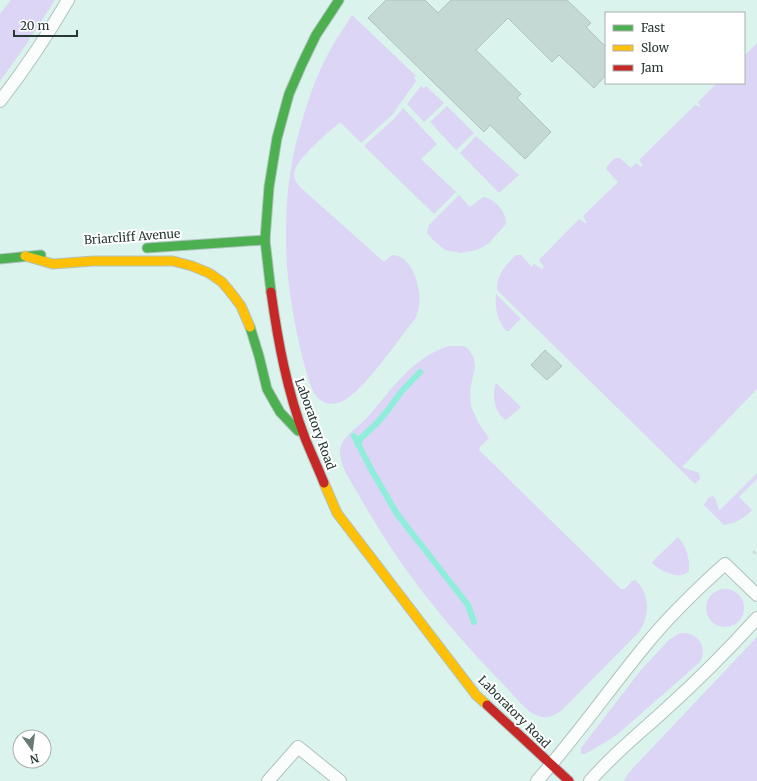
<svg xmlns="http://www.w3.org/2000/svg" width="757" height="781" font-family="Merriweather,serif">
	<style>
		.green { fill: #dcd5f5 }
		.lines { fill: none; stroke-linecap: round; stroke-linejoin: round }
		.stream { stroke: #8eeeda; stroke-width: 6 }
		.building { fill: #c5d9d4; stroke: #afc2bd }
		.lane-casing { stroke: #b0c3be; stroke-width: 14 }
		.fast-casing { stroke: #b0c3be; stroke-width: 11 }
		.slow-casing { stroke: #b0c3be; stroke-width: 11 }
		.jam-casing { stroke: #b0c3be; stroke-width: 11 }
		.path { stroke: #d2dad8; stroke-width: 2.5; stroke-dasharray: 4 2; stroke-linecap: butt }
		.lane { stroke: #fafdfc; stroke-width: 12 }
		.fast { stroke: #4caf50; stroke-width: 9 }
		.slow { stroke: #ffc107; stroke-width: 9 }
		.jam { stroke: #c62828; stroke-width: 9 }
		.labels { text-anchor: middle; stroke-width: 4; stroke-linejoin: round; paint-order: stroke }
		.street-label { font-size: 12px; fill: #283935; stroke: #fff }
	</style>
	<rect width="100%" height="100%" fill="#dbf3ed"/>
	<!-- green -->
	<g class="green">
		<polygon points="11,0 55,0 21,52 0,81 0,14"/>
		<path d="M352 15 416 76 414 78 416 81 393 114 361 143 340 122C329 132 295 159 294 174 294 180 297 183 301 188L384 262 392 255C413 255 422 290 419 307 418 311 417 315 415 319 398 339 361 397 338 403 330 405 322 403 317 397 309 387 307 372 303 360 293 318 285 275 286 231 286 198 290 164 299 132 306 107 314 80 327 56 334 42 344 28 352 15Z"/>
		<path d="M757 43V389L682 467 699 473 700 479 695 484 497 290C497 274 505 266 516 255H521L532 267 534 264 542 269 544 267 539 260 579 219 585 223H587L583 216 618 182 606 169 607 166 615 158H620L631 168 636 163 641 167 643 166 639 160 695 105 701 107 698 102 717 83H744V56Z"/>
		<polygon points="421,86 424,88 426,86 444,103 424,122 407,104"/>
		<polygon points="447,106 474,133 456,150 430,122"/>
		<polygon points="403,108 437,144 421,159 456,192 434,214 364,146 394,119"/>
		<polygon points="476,136 519,175 499,193 460,153"/>
		<path d="M459 195 470 207 483 197C493 197 508 213 506 224L489 243 483 247 476 250 461 253 445 250 431 238 427 233 429 225Z"/>
		<path d="M496 294 521 319 517 322 509 331H506C497 320 495 309 496 294Z"/>
		<path d="M449 346H461L466 347 469 350 474 358 475 367 470 390 471 406 478 422 489 438 480 447 479 450 621 589H625L632 581 635 580C651 594 650 617 638 633L561 711C553 716 547 719 538 716 525 711 515 696 505 686 449 629 399 567 360 497 353 484 341 469 340 454 339 438 356 429 366 419 390 392 412 357 449 346Z"/>
		<path d="M496 383 521 407 506 420C495 414 491 394 496 383Z"/>
		<path d="M757 473V479L739 497 752 510C744 519 735 523 724 525L704 505 709 497 713 496 716 500 719 511Z"/>
		<path d="M678 537C686 546 690 558 689 571 680 581 660 571 652 563L653 561Z"/>
		<circle cx="725" cy="608" r="19"/>
		<path d="M680 633C698 632 708 646 700 662L620 732 609 740 585 754H581V748L641 670 670 639Z"/>
		<polygon points="757,637 757,781 624,781 627,775 634,767"/>
	</g>
	<g class="lines">
		<!-- stream -->
		<g class="stream">
			<polyline points="354,436 372,471 397,514 468,605 474,622"/>
			<polyline points="358,445 360,439 378,422 388,410 401,392 420,372"/>
		</g>
	</g>
	<!-- building -->
	<g class="building">
		<polygon points="386,0 425,0 438,13 451,0 567,0 591,23 586,27 606,47 606,75 594,88 559,55 552,62 508,18 476,50 521,94 517,98 551,132 525,159 490,125 484,132 368,18"/>
		<polygon points="545,350 562,366 547,380 531,365"/>
	</g>
	<g class="lines">
		<!-- lane casing -->
		<g class="lane-casing">
			<g id="lane">
				<path d="M0 101C25 69 47 36 68 0"/>
				<polyline points="268,781 298,747 340,781"/>
				<path d="M537 781C575 738 608 691 644 647 668 617 696 590 725 564L757 595"/>
				<path d="M590 781C613 754 640 733 666 709 698 680 728 650 757 618"/>
			</g>
		</g>
		<!-- fast casing -->
		<g class="fast-casing">
			<g id="fast">
				<polyline points="147,248 265,240"/>
				<polyline points="0,259 41,255"/>
				<polyline points="271,292 265,240 269,187 277,138 289,94 302,64 316,35 339,0"/>
				<polyline points="250,327 259,356 267,389 280,412 298,431"/>
			</g>
		</g>
		<!-- slow casing -->
		<g class="slow-casing">
			<g id="slow">
				<polyline points="25,256 53,264 93,261 173,261 192,266 209,273 222,282 232,294 241,306 250,327"/>
				<polyline points="324,483 337,513 476,695 487,705"/>
			</g>
		</g>
		<!-- jam casing -->
		<g class="jam-casing">
			<g id="jam">
				<path d="M271 292C278 342 287 391 305 438 311 453 318 468 324 483"/>
				<polyline points="487,705 569,781"/>
			</g>
		</g>
		<!-- path -->
		<polyline class="path" points="753,551 757,555"/>
		<!-- lane -->
		<use href="#lane" class="lane"/>
		<!-- fast -->
		<use href="#fast" class="fast"/>
		<!-- slow -->
		<use href="#slow" class="slow"/>
		<!-- jam -->
		<use href="#jam" class="jam"/>
	</g>
	<g class="labels">
		<!-- street labels -->
		<g class="street-label">
			<text transform="translate(132 237) rotate(-4)" y="4">Briarcliff Avenue</text>
			<text transform="translate(315 424) rotate(70)" y="4">Laboratory Road</text>
			<text transform="translate(514 712) rotate(45)" y="4">Laboratory Road</text>
		</g>
	</g>
	<!-- legend -->
	<rect x="605" y="12" width="140" height="72" fill="#ffffff" stroke="#a9b0ae"/>
	<rect x="613" y="25" width="20" height="6" fill="#4caf50" stroke="#a9b0ae"/>
	<text x="641" y="32" font-size="12" fill="#283935">Fast</text>
	<rect x="613" y="45" width="20" height="6" fill="#ffc107" stroke="#a9b0ae"/>
	<text x="641" y="52" font-size="12" fill="#283935">Slow</text>
	<rect x="613" y="65" width="20" height="6" fill="#c62828" stroke="#a9b0ae"/>
	<text x="641" y="72" font-size="12" fill="#283935">Jam</text>
	<!-- north arrow -->
	<g transform="translate(32 749) rotate(166)"><circle r="19" fill="#ffffff" stroke="#a9b0ae"/>
	<path d="M0-3L7 15L0 10L-7 15Z" fill="#677a75"/>
	<text y="-6" font-size="11" font-weight="bold" text-anchor="middle" fill="#283935">N</text>
	</g>
	<!-- scale -->
	<path d="M14 30v6h63v-6" fill="none" stroke="#283935" stroke-width="2"/>
	<text x="20" y="30" font-size="12" fill="#283935" stroke="#ffffff" stroke-width="3" paint-order="stroke">20 m</text>
</svg>
